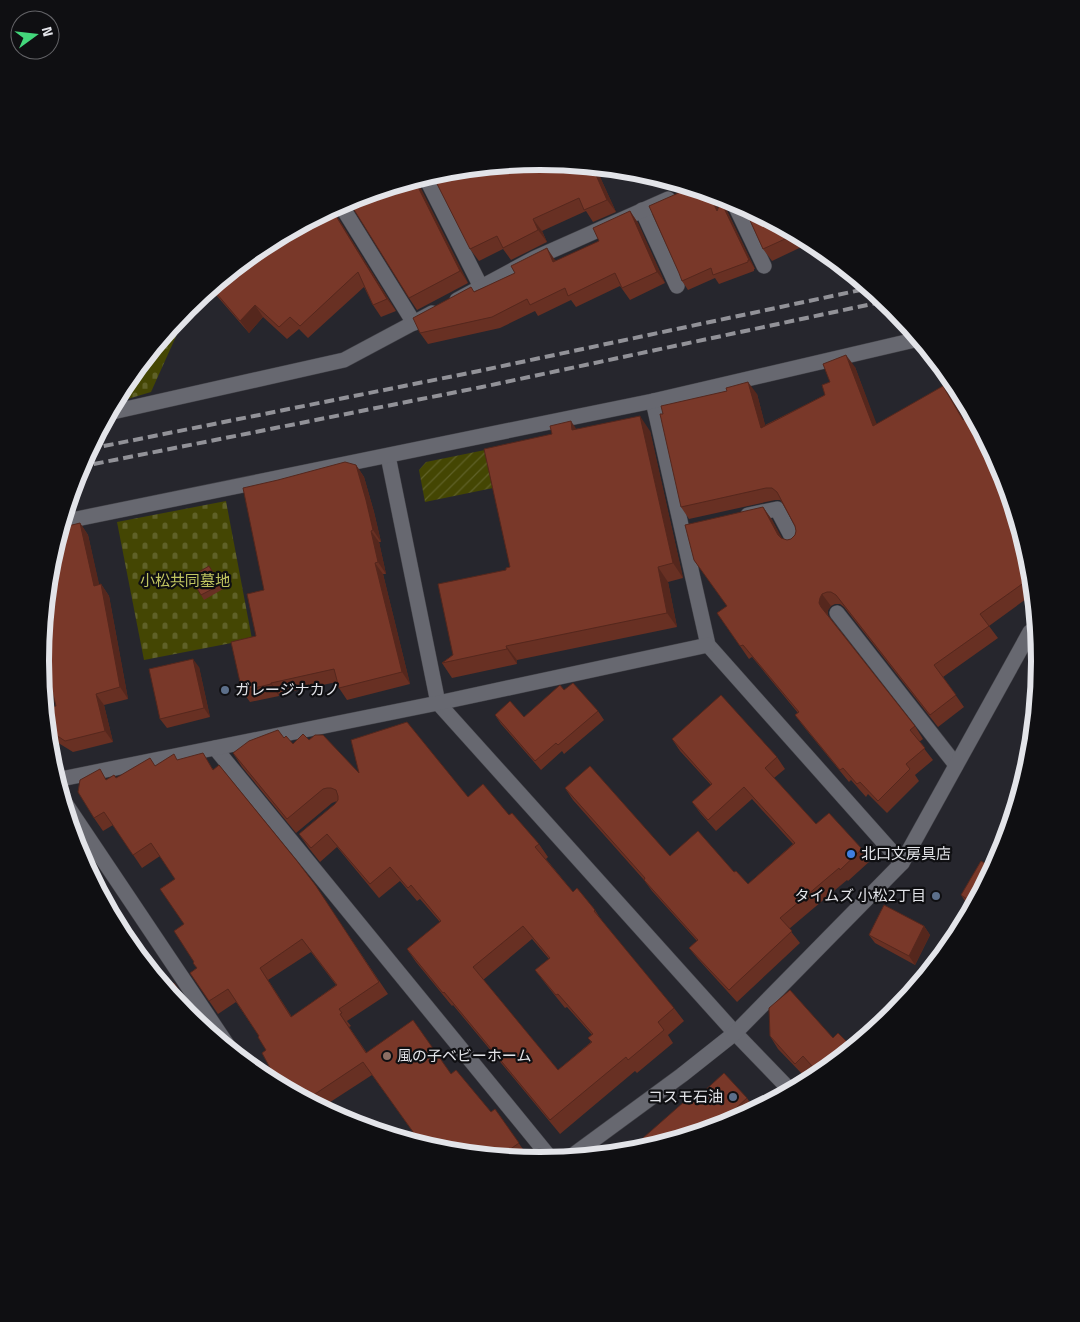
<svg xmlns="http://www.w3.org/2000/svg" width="1080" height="1322" font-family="'Titillium Web','Noto Sans JP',sans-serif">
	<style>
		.cemetery { fill: url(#cemetery-stones) }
		.garden { fill: url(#garden-furrows) }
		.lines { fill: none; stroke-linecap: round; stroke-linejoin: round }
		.minor-casing { stroke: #424248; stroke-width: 16 }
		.minor { stroke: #676870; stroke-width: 15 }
		.rail { stroke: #929298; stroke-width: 4; stroke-dasharray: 10 5; stroke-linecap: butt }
		.wall { fill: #683023; fill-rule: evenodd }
		.shaded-wall { fill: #55271d }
		.building { fill: #793829; stroke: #55271d; fill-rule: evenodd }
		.service-dot { fill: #5c6f8a; stroke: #0f0f12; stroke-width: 2 }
		.shop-dot { fill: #3f7fe0; stroke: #0f0f12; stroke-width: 2 }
		.education-dot { fill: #8d6e63; stroke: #0f0f12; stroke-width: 2 }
		.labels { text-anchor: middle; stroke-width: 4.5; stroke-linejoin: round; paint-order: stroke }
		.park-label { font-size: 15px; fill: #c2c661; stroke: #0f0f12 }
		.poi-label { font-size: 15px; fill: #e3e4e9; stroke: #0f0f12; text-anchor: start }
		.rim { fill: none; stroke: #e3e4e9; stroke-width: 6 }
	</style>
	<defs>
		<pattern id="cemetery-stones" width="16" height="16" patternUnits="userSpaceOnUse" patternTransform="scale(1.25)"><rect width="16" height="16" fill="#444603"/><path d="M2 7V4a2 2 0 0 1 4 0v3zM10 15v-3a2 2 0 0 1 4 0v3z" fill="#5f6128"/></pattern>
		<pattern id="garden-furrows" width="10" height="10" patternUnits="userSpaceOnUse" patternTransform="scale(1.25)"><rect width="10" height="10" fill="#444603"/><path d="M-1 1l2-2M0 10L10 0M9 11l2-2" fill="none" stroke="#5f6128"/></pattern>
	</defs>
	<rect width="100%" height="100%" fill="#26262d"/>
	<!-- cemetery -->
	<g class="cemetery">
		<polygon points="191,303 151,392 121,401 118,395 124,383 187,307"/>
		<polygon points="226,501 252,639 144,660 117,522"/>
	</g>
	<!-- garden -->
	<polygon class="garden" points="485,450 493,488 425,502 419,470 426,462"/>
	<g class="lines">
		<!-- minor casing -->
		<g class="minor-casing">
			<g id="minor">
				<polyline points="425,176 481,287"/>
				<polyline points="732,199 764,266"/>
				<polyline points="348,200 344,210 414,323"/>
				<polyline points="642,210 677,286"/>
				<polyline points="457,300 535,258 668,199"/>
				<polyline points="653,401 708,645 902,863"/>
				<polyline points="108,413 344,360 432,313"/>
				<polyline points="388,456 438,703 735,1033 791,1091"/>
				<polyline points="748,515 777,509 795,543"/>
				<polyline points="62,522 653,401 919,339"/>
				<polyline points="837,613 956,765"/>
				<polyline points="215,748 552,1160"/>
				<polyline points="56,780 438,703 708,645"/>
				<polyline points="61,797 232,1052"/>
				<polyline points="569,1158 682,1075 735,1033 902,863 1030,632 1037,628"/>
			</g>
		</g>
		<!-- minor -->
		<use href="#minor" class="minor"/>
		<!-- rail -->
		<g class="rail">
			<polyline points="89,449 479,371 870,288"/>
			<polyline points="79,467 482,387 886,301"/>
		</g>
	</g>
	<!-- wall -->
	<g class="wall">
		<polygon points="595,166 616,212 593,222 586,211 542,231 547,242 511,260 503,249 479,261 470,249"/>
		<polygon points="416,179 468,283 417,310 409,298 349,199"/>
		<polygon points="692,187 710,193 718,209 721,202 727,211 755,269 754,269 754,271 719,284 715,278 688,290 682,281"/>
		<polygon points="743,205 812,242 772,261 763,249"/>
		<polygon points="335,207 336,215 396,311 381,317 373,305 364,287 308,338 299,329 287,339 263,317 249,333 210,288 262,245"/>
		<polygon points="630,211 638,223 665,283 630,300 620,286 576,307 571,300 538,316 535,311 500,328 428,344 420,333 475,291 555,260 556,261 599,241"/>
		<polygon points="819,246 833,258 827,259"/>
		<polygon points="855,367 876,424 951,398 1030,564 1033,594 989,626 998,638 943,677 964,707 938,727 844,607 840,604 835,604 831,606 828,610 828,615 915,726 923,739 919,742 933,760 915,775 919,781 887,813 868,794 866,797 851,780 849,782 804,727 795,715 798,713 752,657 749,659 717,613 727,606 694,560 763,507 772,520 782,539 787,540 791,539 795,535 796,531 795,526 781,501 780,500 775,500 689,519 681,507 757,394 765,425 825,395 830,382"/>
		<polygon points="577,429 650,431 683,578 668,582 677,627 517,660 517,664 452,678 442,663 453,655 506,570 510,567"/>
		<polygon points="356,465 364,477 374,512 381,542 379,542 386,574 383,574 410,684 347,700 339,688 337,682 279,694 279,696 250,702 242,691 256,636 264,590"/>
		<polygon points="80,523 88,535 99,585 101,584 109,596 128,699 104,705 113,742 73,752 47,736 45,709 56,706 45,662 44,662 40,658 50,563"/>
		<polygon points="212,570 223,589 204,600 201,595"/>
		<polygon points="199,667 210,717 167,728 160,719"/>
		<polygon points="564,690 598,711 604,720 564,754 562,751 541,770 501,724 495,715 524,717"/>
		<path d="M284 738 293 744 309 740 359 773 468 797 509 815 539 844 548 857 546 859 573 892 595 910 604 924 674 1008 684 1021 668 1035 673 1043 637 1073 635 1071 560 1134 453 1005 452 1006 416 962 407 949 440 922 420 899 417 901 400 881 379 898 337 847 320 862 308 847 299 834 335 804 337 801 332 803 296 833 242 767 233 753ZM532 939 549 959 535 970 545 983 565 1008 567 1007 592 1035 588 1038 591 1042 558 1070 483 980Z"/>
		<polygon points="672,739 777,757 785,769 774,778 816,824 862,849 870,861 848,881 847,880 789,929 800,943 737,1002 698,959 689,948 697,941 652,891 644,880 573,800 565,788 670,856 734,872 748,884 793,844 752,799 716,831 701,814 692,802 711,785 680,751"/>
		<path d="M178 760 214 769 324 899 388 994 347 1021 351 1026 349 1027 367 1053 451 1074 491 1112 495 1109 527 1155 522 1159 442 1151 421 1143 372 1075 321 1108 269 1081 275 1077 266 1050 259 1036 236 1002 218 1014 190 973 197 968 184 924 175 879 160 856 142 868 113 825 103 831 94 818 107 779 117 778 155 766ZM311 952 336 985 292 1017 268 980Z"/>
		<polygon points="993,868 972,907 967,904 961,895"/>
		<polygon points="924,926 930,935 915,965 875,943 869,935"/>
		<polygon points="174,983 202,1024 200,1026 186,1014"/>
		<polygon points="770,1036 833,1038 853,1048 819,1076 812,1069 804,1076 778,1049"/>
		<polygon points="747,1098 753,1107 742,1117 731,1123 637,1151 689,1105"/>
	</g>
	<!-- shaded-wall -->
	<g class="shaded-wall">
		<polygon points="592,166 595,166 616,212 607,200"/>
		<polygon points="414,179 416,179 468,283 460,271"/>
		<polygon points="708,192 710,193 723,220 717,211"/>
		<polygon points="721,202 727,211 755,269 749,260"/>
		<polygon points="336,206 336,215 396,311 387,299 331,208"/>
		<polygon points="630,211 638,223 665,283 657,272"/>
		<polygon points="533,219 542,231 547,242 538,230"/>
		<polygon points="547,248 555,260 561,274 553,262"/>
		<polygon points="255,305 263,317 249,333 240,321"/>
		<polygon points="846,355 855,367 882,438 873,426"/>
		<polygon points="748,382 757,394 769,440 761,428"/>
		<polygon points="943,386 951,398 971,432 963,420"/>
		<polygon points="640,416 650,431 683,578 673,563"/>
		<polygon points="571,421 581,436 572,430"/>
		<polygon points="356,465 364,477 374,512 381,542 373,530"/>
		<polygon points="763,507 772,520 787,547 778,535"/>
		<polygon points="80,523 88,535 102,597 94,586"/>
		<polygon points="371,531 379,542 386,574 378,562"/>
		<polygon points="375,563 383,574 410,684 402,672"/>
		<polygon points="658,567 668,582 677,627 667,613"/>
		<polygon points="101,584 109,596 128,699 120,687"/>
		<polygon points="822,594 831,606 828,610 828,615 821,607 819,603 820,598"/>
		<polygon points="506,646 517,660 517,664 507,649"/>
		<polygon points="193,659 199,667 210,717 204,708"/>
		<polygon points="271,683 279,694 279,696 271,684"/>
		<polygon points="96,694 104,705 113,742 105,731"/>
		<polygon points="924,926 930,935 915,965 909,956"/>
		<polygon points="260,968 268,980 300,1030 291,1017"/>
	</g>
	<!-- building -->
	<g class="building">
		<polygon points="540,161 592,166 607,200 584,210 579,198 533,219 538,230 503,248 497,236 470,249 432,174 443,171"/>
		<polygon points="414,179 460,271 409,298 348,200"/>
		<polygon points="692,187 708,192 717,211 721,202 749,260 748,260 748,262 713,275 711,268 682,281 679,273 649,206"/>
		<polygon points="743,205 796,234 763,249"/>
		<polygon points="331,208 387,299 373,305 358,272 300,326 290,317 279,327 255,305 240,321 211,287 262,245"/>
		<polygon points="630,211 657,272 622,288 615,273 568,296 565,288 530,305 527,299 492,317 420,333 413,318 471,287 474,292 515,273 511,266 547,248 553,262 599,241 593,228"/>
		<polygon points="846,355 873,426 943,386 963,420 972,414 1002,470 1030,564 1032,577 980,614 989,626 934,665 956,695 930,715 836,595 831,592 827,592 822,594 820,598 819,603 821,607 915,726 910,730 925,748 906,764 910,769 878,801 860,782 857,784 843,768 840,770 795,715 799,712 743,645 740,646 717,613 727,606 694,560 685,525 763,507 778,535 781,538 787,540 791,539 795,535 796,531 795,526 777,492 772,488 766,488 681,507 660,414 663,414 661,406 727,391 726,388 748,382 761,428 825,395 822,385 830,382 823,364"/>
		<polygon points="640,416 673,563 658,567 667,613 506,646 507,649 442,663 453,655 438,584 506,570 506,568 510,567 484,449 552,434 550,426 571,421 572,430"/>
		<polygon points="345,462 356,465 366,500 373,530 371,531 378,562 375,563 402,672 339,688 334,669 271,683 271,684 242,691 231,642 256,636 247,594 264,590 243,488 278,480"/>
		<polygon points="80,523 94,586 101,584 120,687 96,694 105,731 65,741 47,729 45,709 56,706 42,650 41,650 50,563 60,528"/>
		<polygon points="209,566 220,585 201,595 190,577"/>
		<polygon points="193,659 204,708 160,719 149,669"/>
		<polygon points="573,683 598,711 558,745 556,743 535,761 495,715 510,701 524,717 560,685 564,690"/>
		<polygon points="721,695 777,757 765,768 816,824 829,813 862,849 840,870 839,868 780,918 792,931 729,990 689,948 698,940 644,880 645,878 565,788 590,766 670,856 698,831 734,872 736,871 748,884 795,843 744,787 708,820 692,802 712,784 672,739"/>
		<path d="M407 722 468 797 483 784 509 815 512 813 539 844 535 847 573 892 577 888 595 910 594 911 674 1008 658 1022 664 1030 628 1060 626 1057 550 1120 444 992 443 993 407 949 441 921 411 885 408 888 390 867 370 884 327 834 311 848 299 834 335 804 338 800V796L336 790 331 788H327L323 789 287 819 233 753 249 741 278 730 284 738 286 736 293 744 303 734 309 740 315 735H323L359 773 351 740ZM523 926 550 958 535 970 556 995 558 994 593 1034 588 1038 592 1042 558 1070 473 967Z"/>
		<path d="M203 753 213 770 219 765 297 861 316 886 379 982 339 1009 342 1013 340 1014 366 1053 413 1020 451 1074 456 1070 491 1112 495 1109 519 1143 499 1157 442 1151 420 1144 421 1143 363 1062 306 1100 269 1081 275 1077 262 1053 266 1050 258 1037 259 1036 228 989 209 1001 190 973 197 968 193 963 194 962 174 931 184 924 160 889 175 879 151 843 133 855 104 812 94 818 78 792 80 780 100 769 106 780 114 775 116 778 150 758 155 766 174 754 177 760ZM302 939 337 985 291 1017 260 968Z"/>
		<polygon points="981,861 993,868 974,904 961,895"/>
		<polygon points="884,905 924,926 909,956 869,935"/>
		<polygon points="174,983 193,1012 188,1016 166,989"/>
		<polygon points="790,990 833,1038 838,1033 853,1048 820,1075 803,1056 795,1064 770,1036 769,1008"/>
		<polygon points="724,1073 747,1098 714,1128 637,1151 626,1153 685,1101 689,1105"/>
	</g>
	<!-- markers -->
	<g class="service-dot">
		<circle cx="225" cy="690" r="5"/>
		<circle cx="936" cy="896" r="5"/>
		<circle cx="733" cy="1097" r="5"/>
	</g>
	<circle class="shop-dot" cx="851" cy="854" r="5"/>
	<circle class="education-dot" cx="387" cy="1056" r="5"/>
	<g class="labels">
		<!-- park labels -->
		<g class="park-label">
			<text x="185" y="586">小松共同墓地</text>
		</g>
		<!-- poi labels -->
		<g class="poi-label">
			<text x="235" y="695">ガレージナカノ</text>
			<text x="861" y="859">北口文房具店</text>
			<text x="926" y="901" text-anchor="end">タイムズ 小松2丁目</text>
			<text x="397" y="1061">風の子ベビーホーム</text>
			<text x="723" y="1102" text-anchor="end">コスモ石油</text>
		</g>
	</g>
	<!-- crop -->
	<path d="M0 0H1080V1322H0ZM49 661a491 491 0 1 1 982 0a491 491 0 1 1-982 0Z" fill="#0f0f12" fill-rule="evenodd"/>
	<path class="rim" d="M49 661a491 491 0 1 1 982 0a491 491 0 1 1-982 0Z"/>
	<!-- north arrow -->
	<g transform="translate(35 35) rotate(75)"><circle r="24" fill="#0f0f12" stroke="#646468"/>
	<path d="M0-4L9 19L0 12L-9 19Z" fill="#43d77b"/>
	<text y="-8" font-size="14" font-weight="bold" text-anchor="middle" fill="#e3e4e9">N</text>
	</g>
</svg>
